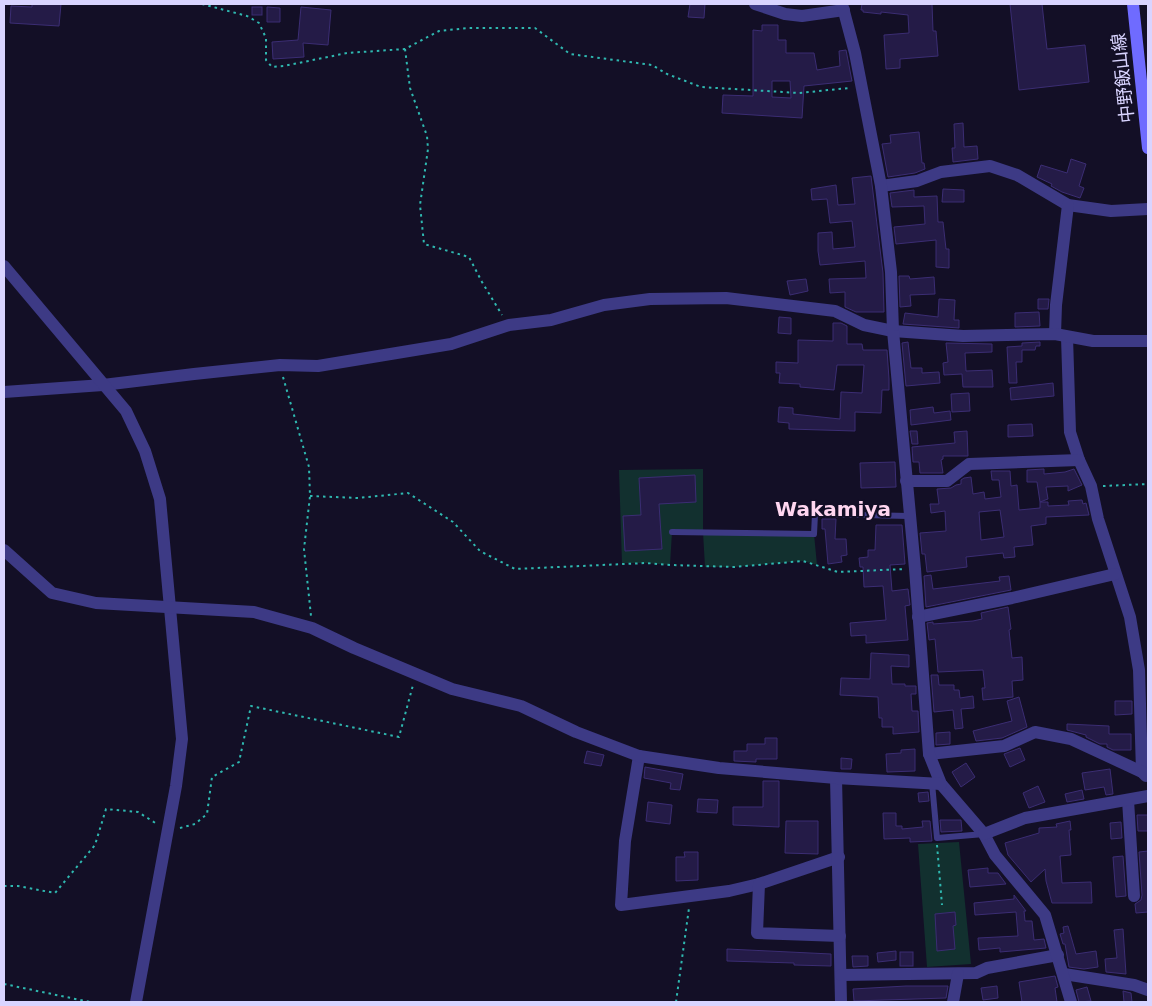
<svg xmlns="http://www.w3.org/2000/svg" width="1152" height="1006" font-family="'DejaVu Sans','Noto Sans JP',sans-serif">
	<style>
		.green { fill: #12302f }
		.building { fill: #241b47; stroke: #3b2d73; fill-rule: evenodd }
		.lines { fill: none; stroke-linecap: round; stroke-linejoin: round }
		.path { stroke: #2fb8b0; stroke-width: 2; stroke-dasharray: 2.5 4; stroke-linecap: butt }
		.service { stroke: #3d3a85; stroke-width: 6 }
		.minor { stroke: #3d3a85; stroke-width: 12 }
		.tertiary { stroke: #3d3a85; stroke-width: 12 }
		.secondary { stroke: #6f6bff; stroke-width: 12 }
		.labels { text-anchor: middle; stroke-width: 4; stroke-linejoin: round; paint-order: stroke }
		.street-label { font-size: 18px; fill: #d9d4ff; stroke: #130f26 }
		.quarter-label { font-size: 20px; font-weight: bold; fill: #ffd6f0; stroke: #130f26 }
	</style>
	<rect width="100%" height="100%" fill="#130f26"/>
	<!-- green -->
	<g class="green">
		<polygon points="703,469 703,532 814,534 817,565 803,561 734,567 705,567 703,532 672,532 670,565 646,563 622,563 619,470"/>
		<polygon points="959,842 971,964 927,967 918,844"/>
	</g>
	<!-- building -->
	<g class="building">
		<polygon points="32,4 61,4 59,26 10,23 11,6 32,7"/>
		<polygon points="690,4 705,4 704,18 688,17"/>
		<polygon points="862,4 932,4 933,31 936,31 938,56 900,59 900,68 886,69 884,35 909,33 908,15 881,12 881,14 863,12 863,10 861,10"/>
		<polygon points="1010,4 1042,4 1047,49 1085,45 1089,82 1019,90"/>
		<rect x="252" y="7" width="10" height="8"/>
		<polygon points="267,7 280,8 280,22 267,22"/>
		<polygon points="301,7 331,10 328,45 303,43 304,57 273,59 272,42 298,40"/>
		<path d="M762 25H778V40H786V53H814L817 70 840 66 839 51 846 50 852 81 804 86 802 118 722 113 723 95 753 96V30L762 31ZM772 81H790L791 98 772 97Z"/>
		<polygon points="963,123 964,147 977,146 978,159 953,162 952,148 955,148 954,124"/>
		<polygon points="919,132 922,163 924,163 925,169 915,173 888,177 882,144 891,143 890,135"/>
		<polygon points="1071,159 1086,164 1079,186 1084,188 1080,198 1062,192 1051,186 1052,184 1037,177 1041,165 1067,173"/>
		<polygon points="871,176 883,273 884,312 856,312 845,307 845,292 830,293 829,279 866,278 865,261 820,265 818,251 818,233 832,232 833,249 855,247 852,221 830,223 827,199 812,200 811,189 836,185 838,205 855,204 852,178"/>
		<polygon points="943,189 964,190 964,202 942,202"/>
		<polygon points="914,190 914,197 937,196 938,222 943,222 946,249 949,249 949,268 936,267 936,240 896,244 894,227 925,224 924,206 892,207 890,193"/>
		<polygon points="899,276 909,276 910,279 934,277 935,294 910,295 911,306 900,307"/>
		<polygon points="806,279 808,291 790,295 787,281"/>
		<polygon points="939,299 955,300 954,320 959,320 959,328 903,324 905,313 938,317"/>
		<polygon points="1038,299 1049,299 1048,309 1038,309"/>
		<polygon points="1039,312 1040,326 1015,327 1015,313"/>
		<polygon points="779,317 791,318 791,334 778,333"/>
		<polygon points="833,323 841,323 847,326 847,344 862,344 863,350 887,350 889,379 889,390 882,390 881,413 855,412 855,431 789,429 789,423 778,422 779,407 793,408 793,414 840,419 841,392 862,393 864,365 837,365 834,390 800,387 800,384 779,383 780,373 776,373 776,362 798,363 798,340 833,341"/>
		<polygon points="908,342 911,368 922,368 922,373 939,372 940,383 906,386 902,343"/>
		<polygon points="1040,342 1040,346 1036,346 1035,350 1022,350 1022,362 1016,362 1017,383 1009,383 1007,347 1022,346 1022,343"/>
		<polygon points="946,343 992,344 992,352 965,353 966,371 992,370 993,387 963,387 962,374 944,375 943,363 948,362"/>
		<polygon points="1053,383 1054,396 1011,400 1010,388"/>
		<polygon points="969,393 970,411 952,412 951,394"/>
		<polygon points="933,407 934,413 950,411 951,420 911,425 910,410"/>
		<polygon points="1032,424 1033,436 1008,437 1008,425"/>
		<polygon points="910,431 917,431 918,444 912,444"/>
		<polygon points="967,431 968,456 943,456 943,459 941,460 943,473 920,473 919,462 913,462 912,447 955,443 954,432"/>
		<polygon points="895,462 896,487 861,488 860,463"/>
		<polygon points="1044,469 1044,474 1065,472 1074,469 1082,485 1068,491 1068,486 1046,487 1048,499 1040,502 1037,482 1027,482 1027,470"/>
		<path d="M991 471H1010L1011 486 1017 485 1019 510 1040 508V502H1048V506L1069 505 1068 501 1082 500 1083 504 1086 503 1089 515 1046 517V524L1031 526 1033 545 1014 547 1015 557 1004 558 1003 553 966 557 967 567 927 572 925 554H922L920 533 946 531 945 511 931 513 930 504H939L937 489 951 488 956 485 961 484V480L964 478 971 477 973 494 984 492 985 499 1001 497 999 480H992ZM1000 510 1004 537 981 540 979 512Z"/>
		<polygon points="695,475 696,502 659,504 662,549 625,551 623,516 641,515 639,478"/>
		<polygon points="822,519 836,519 835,539 846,539 847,555 841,556 842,562 828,564 825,529 822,529"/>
		<polygon points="876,525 902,525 905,564 890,565 892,591 908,589 910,605 905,606 908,640 866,643 866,635 851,636 850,623 886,620 883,586 864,587 863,567 860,567 859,558 868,557 868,550 875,550"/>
		<polygon points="931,575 933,589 1000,581 999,577 1009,576 1011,590 926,607 924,576"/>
		<polygon points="1008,607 1011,629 1009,630 1012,658 1022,657 1023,680 1012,681 1013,697 983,700 982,688 985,688 983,670 938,672 935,639 929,640 927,623 933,622 933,624 973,621 982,619 981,613"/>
		<polygon points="871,653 909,655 909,667 891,666 892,684 905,684 905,686 916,686 916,694 911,694 912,711 918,711 919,732 893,734 893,727 882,727 882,718 879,718 878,697 840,695 841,678 870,679"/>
		<polygon points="931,675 938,675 939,685 954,685 954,690 959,690 960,698 973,696 974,708 961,709 963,728 955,729 953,710 934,712"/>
		<polygon points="1019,697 1027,727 1002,738 976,741 973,731 1012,721 1007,701"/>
		<polygon points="1115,701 1132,701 1132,714 1115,715"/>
		<polygon points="1067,724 1109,726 1109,734 1131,734 1131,750 1113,750 1107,747 1107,744 1100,744 1086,737 1086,735 1067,730"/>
		<polygon points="950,732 950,744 936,745 936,733"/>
		<polygon points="765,738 777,738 777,759 756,759 756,762 734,761 734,751 747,751 747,744 765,744"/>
		<polygon points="1020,748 1025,760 1010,767 1004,754"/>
		<polygon points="915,749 915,771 887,772 886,754 901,753 901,750"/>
		<polygon points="587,751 604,755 601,766 584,763"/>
		<polygon points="841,758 852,759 851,769 841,769"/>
		<polygon points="966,763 975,777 961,787 952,772"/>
		<polygon points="645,767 683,774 680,790 670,789 671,783 644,778"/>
		<polygon points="1110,769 1113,794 1106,795 1104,787 1085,790 1082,773"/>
		<polygon points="763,781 779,781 779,827 733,825 733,807 763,807"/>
		<polygon points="1038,786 1045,802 1029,808 1023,793"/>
		<polygon points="1082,790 1084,799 1067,802 1065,794"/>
		<polygon points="928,792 929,801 919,802 918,793"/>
		<polygon points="698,799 718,800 717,813 697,812"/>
		<polygon points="648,802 672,805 670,824 646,821"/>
		<polygon points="883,813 896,813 896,826 902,826 902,829 923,827 922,821 930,821 932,841 910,842 910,838 884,839"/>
		<polygon points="1137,815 1148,815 1148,831 1138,831"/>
		<polygon points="940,820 961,820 962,831 941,832"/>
		<polygon points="786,821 818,821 818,854 785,853"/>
		<polygon points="1070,821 1071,830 1069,830 1071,855 1060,856 1062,883 1091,882 1092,903 1052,903 1046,881 1045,869 1031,882 1008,855 1005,843 1039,833 1039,828 1057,827 1056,824"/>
		<polygon points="1121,822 1122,838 1111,839 1110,823"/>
		<polygon points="1148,851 1148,912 1136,913 1135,904 1141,900 1142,895 1139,852"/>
		<polygon points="684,852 698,852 698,880 676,881 676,857 685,857"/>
		<polygon points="1123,856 1126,896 1116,897 1113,857"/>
		<polygon points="988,868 988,873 998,873 1006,884 970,887 968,870"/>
		<polygon points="1014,895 1026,911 1024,911 1025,921 1032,921 1034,940 1044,939 1046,948 1000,952 1000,948 979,950 978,938 1018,936 1016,912 975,915 974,903 1014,899"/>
		<polygon points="955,912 956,925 953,926 955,949 937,951 935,914"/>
		<polygon points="1068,926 1076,954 1096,951 1098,967 1084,969 1069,967 1065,944 1063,944 1060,934 1064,933 1063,927"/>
		<polygon points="1123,929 1126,974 1106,972 1105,959 1117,958 1114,930"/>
		<polygon points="727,949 831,954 831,966 794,965 794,963 727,961"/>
		<polygon points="896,951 896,960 878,962 877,953"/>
		<rect x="900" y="952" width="13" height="14"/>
		<polygon points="852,956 868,956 868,966 853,967"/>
		<polygon points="1055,976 1058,987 1055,988 1057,1002 1022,1002 1019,982"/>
		<polygon points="906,986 948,986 946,998 854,1001 853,989"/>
		<polygon points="997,986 998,998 983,1000 981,988"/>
		<polygon points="1087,987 1091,1001 1079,1002 1076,990"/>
		<polygon points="1123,991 1131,993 1132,1002 1124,1002"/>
	</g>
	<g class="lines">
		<!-- path -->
		<g class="path">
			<polyline points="202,4 247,16 259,23 266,38 266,60 272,67 284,66 347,53 405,49 439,31 468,28 535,28 570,54 652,65 667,74 701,87 799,93 849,88"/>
			<polyline points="405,49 410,88 427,136 428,149 420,205 424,244 469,257 482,282 502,315"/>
			<polyline points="283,377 309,467 310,496 304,549 311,616"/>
			<polyline points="1103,486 1148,484"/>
			<polyline points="310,496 358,498 408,493 453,522 480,551 515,569 646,563 670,565 734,567 803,561 838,572 905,569"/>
			<polyline points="180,828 195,824 207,814 212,777 239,762 251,706 399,737 413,685"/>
			<polyline points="937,845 942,905"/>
			<polyline points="4,886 18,886 55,893 95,845 106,809 138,812 157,824"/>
			<polyline points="4,984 90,1002"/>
			<polyline points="676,1002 689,908"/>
		</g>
		<!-- service -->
		<g class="service">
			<polyline points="672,532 814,534 815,514 909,516"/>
			<polyline points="932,783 937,838 984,834"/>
		</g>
		<!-- minor -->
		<g class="minor">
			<polyline points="755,4 785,14 802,16 844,10"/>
			<polyline points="881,186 917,181 941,172 990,166 1017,175 1068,205 1111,211 1148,209"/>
			<polyline points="1055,334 1056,305 1068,205"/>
			<polyline points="1067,337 1070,432 1079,460 1091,486 1098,519 1130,617 1139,670 1142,772"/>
			<polyline points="4,392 103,385 194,374 280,365 318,366 451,344 509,325 551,320 604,305 650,299 726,298 835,311 864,325 893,331 963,336 1055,334 1093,341 1148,341"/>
			<polyline points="906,481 947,481 969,464 1079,460"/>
			<polyline points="918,617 1012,598 1115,574"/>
			<polyline points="929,754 1004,746 1035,732 1071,739 1142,772 1146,776"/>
			<polyline points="639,756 625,841 621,905 729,891 759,884 839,857"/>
			<polyline points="836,778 841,1002"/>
			<polyline points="1128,800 1134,896"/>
			<polyline points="759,884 757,933 840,936"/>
			<polyline points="1064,974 1134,985 1148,990"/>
			<polyline points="841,975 976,973 987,968 1058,955"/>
			<polyline points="953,1002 958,974"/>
		</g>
		<!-- tertiary -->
		<g class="tertiary">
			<polyline points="842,4 855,53 881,186 891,272 893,331 915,569 929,754 941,784 984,834 995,855 1045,915 1071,1002"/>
			<polyline points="4,266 126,411 145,451 160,499 182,739 176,786 136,1002"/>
			<polyline points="4,550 52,593 96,603 254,612 312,628 354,648 452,689 521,706 576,732 639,756 719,768 836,778 941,784"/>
			<polyline points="984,834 1025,818 1148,796"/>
		</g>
		<!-- secondary -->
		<polyline class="secondary" points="1133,4 1148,148"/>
	</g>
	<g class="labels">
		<!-- street labels -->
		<g class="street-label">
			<text transform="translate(1123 78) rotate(-96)" y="6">中野飯山線</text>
		</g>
		<!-- quarter labels -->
		<g class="quarter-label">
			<text x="833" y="516">Wakamiya</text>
		</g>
	</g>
	<!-- border -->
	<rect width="1152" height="1006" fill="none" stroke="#d9d4ff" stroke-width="10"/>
</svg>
